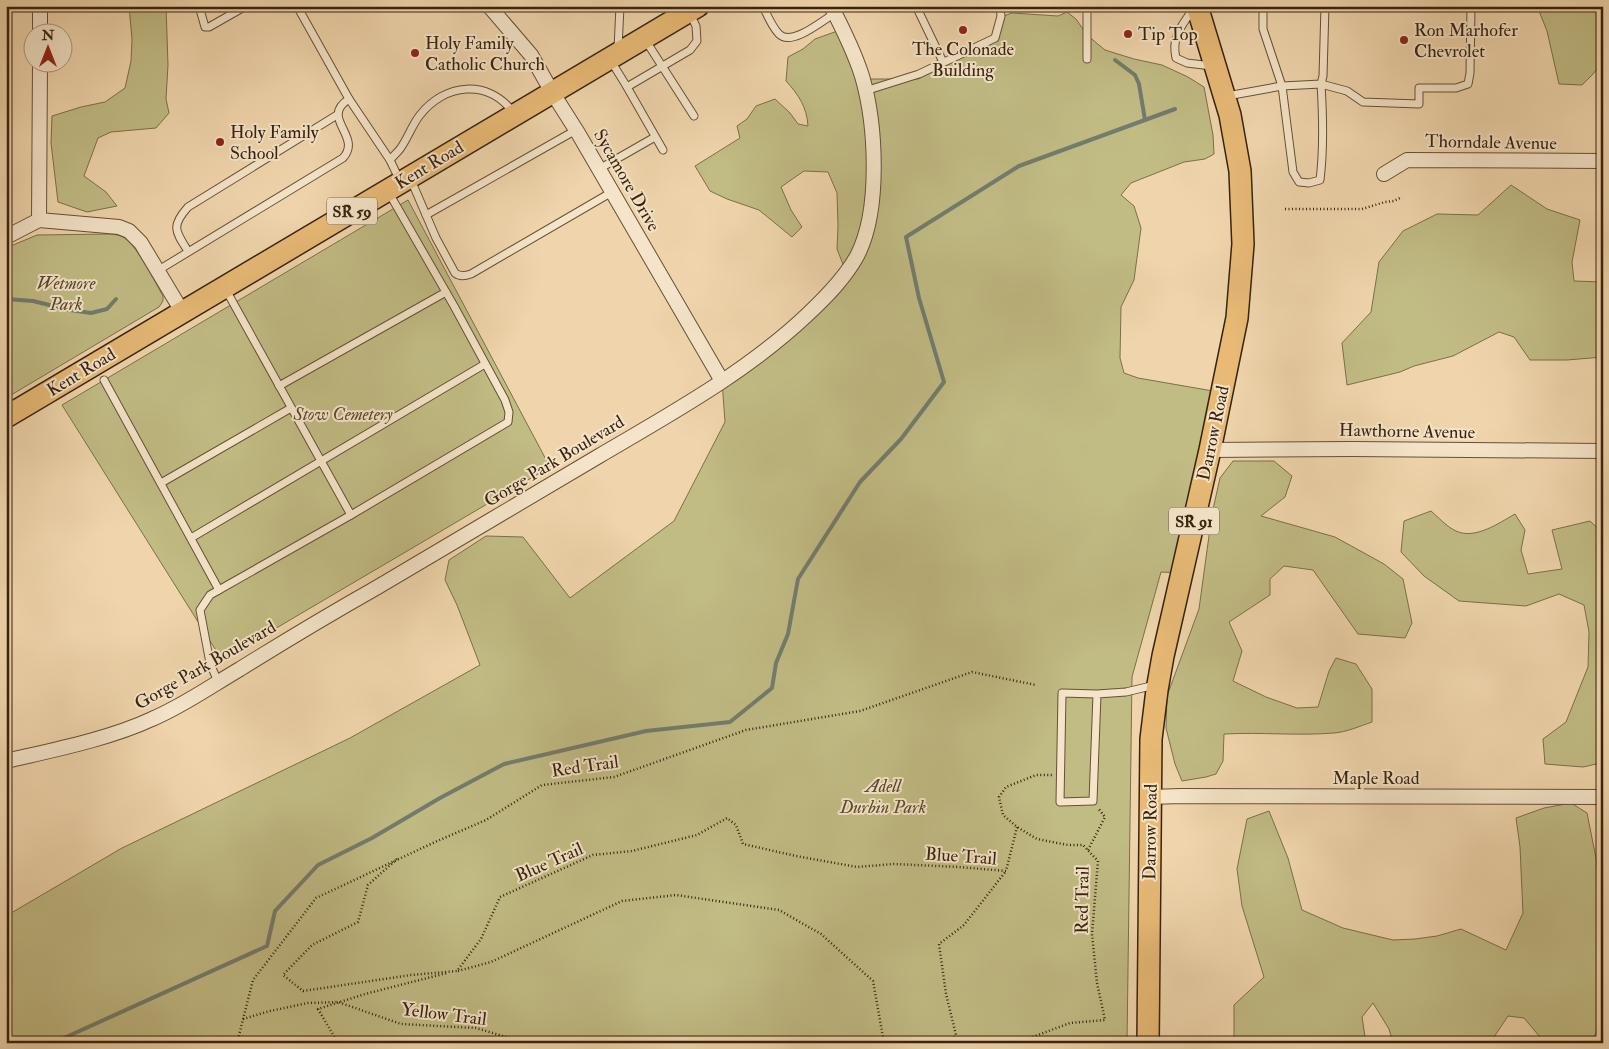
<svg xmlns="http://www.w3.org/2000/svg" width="1609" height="1049" font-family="'IM FELL Double Pica',serif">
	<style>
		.green { fill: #c1bb84; stroke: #7c6f49 }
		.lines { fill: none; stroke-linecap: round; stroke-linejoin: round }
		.stream { stroke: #737c6e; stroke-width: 4 }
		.lane-casing { stroke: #665036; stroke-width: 9 }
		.street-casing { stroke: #665036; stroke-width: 16 }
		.primary-casing { stroke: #38230e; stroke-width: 24 }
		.path { stroke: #38230e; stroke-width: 2.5; stroke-dasharray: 1 2.5; stroke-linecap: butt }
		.lane { stroke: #f5e4c9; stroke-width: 7 }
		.street { stroke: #f5e4c9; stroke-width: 14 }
		.primary { stroke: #e8ba76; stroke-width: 21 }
		.poi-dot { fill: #8f2418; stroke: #f5e4c9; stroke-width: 2 }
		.labels { text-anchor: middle; stroke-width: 4; stroke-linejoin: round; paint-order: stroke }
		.shield { fill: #f5e4c9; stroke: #715d46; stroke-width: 1 }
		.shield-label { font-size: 16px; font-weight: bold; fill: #38230e }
		.poi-label { font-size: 18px; fill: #38230e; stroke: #f5e4c9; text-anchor: start }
		.street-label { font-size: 18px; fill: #38230e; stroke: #f5e4c9 }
		.park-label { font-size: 18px; font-style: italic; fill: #5a492c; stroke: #f5e4c9 }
	</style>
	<rect width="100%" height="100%" fill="#f0d5ac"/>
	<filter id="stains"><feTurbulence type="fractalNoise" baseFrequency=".004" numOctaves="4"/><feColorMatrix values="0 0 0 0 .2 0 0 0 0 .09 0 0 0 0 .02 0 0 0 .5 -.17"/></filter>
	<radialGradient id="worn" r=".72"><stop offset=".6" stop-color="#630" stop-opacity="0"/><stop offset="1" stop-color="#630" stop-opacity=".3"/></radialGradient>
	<!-- green -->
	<g class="green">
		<polygon points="129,6 166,6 168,65 166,99 169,113 156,128 111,132 98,138 84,176 106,192 117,206 87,212 58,202 51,143 52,116 81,107 105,102 125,88 131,61 132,39"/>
		<polygon points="1537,6 1603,6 1603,61 1593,74 1582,85 1559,84 1547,31"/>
		<path d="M1067 12 1076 19 1087 35 1105 50 1134 59 1162 65 1188 77 1204 87 1213 135 1214 154 1205 159 1184 162 1131 183 1121 195 1134 206 1141 228 1134 280 1121 307 1120 358 1124 373 1138 378 1213 391 1183 573 1161 572 1132 677 1127 1043H6V916L122 848 350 738 480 665 457 605 445 580 449 560 486 536 523 537 570 598 674 521 725 422 722 381 846 272 837 249 838 226 837 193 828 172 804 171 781 187 791 210 802 227 792 237 759 210 727 199 710 191 695 166 740 138 737 126 747 119 756 106 775 99 790 113 798 124 808 126C807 107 798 94 786 81L788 57 803 49 815 39 843 29 863 79H918L963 57 984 43 995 32 1001 17 1012 13 1058 16Z"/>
		<polygon points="1511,185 1547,209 1580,220 1572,262 1574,281 1603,282 1603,357 1567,360 1530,360 1514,337 1499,332 1453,356 1414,366 1400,372 1347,385 1342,343 1371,312 1379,262 1403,231 1437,214 1478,215"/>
		<polygon points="408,200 550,467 222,660 62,405"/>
		<path d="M108 234C114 234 121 235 126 239 138 248 155 282 163 296V301L159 307 6 398V248L37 235Z"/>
		<path d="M1233 461H1274L1292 476 1285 497 1261 516 1335 537 1384 564 1403 579 1412 623 1405 638 1358 634 1313 570 1284 566 1270 579V595L1229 622 1242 651 1233 681 1266 697 1297 708 1318 707 1329 671 1336 658 1356 664 1372 689V722C1360 726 1347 732 1334 733 1297 736 1261 732 1224 734L1223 761 1216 774 1206 777 1182 781 1175 764 1166 728 1167 696 1199 609 1212 514 1220 478Z"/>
		<path d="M1431 511C1438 517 1447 527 1456 531 1475 540 1499 523 1515 514L1525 530 1521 550 1528 574 1562 569 1552 530 1590 521 1603 533V753L1601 763 1583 767 1545 764 1543 739 1566 722 1588 667 1589 632 1584 605 1559 594 1526 606 1459 601 1424 576 1401 552 1404 521Z"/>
		<polygon points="1571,803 1587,813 1596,858 1603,909 1603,1018 1591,1043 1545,1043 1524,1018 1508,1016 1490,1043 1393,1043 1389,1029 1373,1003 1362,1017 1366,1043 1234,1043 1234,1005 1264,977 1242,906 1237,869 1247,819 1269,811 1288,858 1302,910 1343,928 1393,940 1415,939 1437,936 1461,929 1506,950 1523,913 1520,847 1516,818 1544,808"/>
	</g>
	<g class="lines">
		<!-- stream -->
		<g class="stream">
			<polyline points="1115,60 1135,75 1139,84 1145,120"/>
			<polyline points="6,299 33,301 70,310 91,313 107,309 116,299"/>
			<polyline points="53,1043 267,946 275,911 318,865 372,838 440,798 504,764 646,731 730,722 772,688 776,663 788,634 798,579 860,482 901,439 944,382 919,298 906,237 1019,166 1175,109"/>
		</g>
		<!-- lane casing -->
		<g class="lane-casing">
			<g id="lane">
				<polyline points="199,6 205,27 209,27 246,6"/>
				<path d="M763 6C767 15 772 27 779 34 791 47 822 21 835 13"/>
				<polyline points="916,6 943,62"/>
				<path d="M1263 6V29L1282 86 1293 172 1299 182 1309 183 1320 180C1324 148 1323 116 1321 84L1347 91 1363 102 1419 104V88H1456L1468 84 1470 73 1471 6"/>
				<path d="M1193 9C1182 26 1171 36 1176 58L1187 63 1212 66"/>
				<polyline points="646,41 694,116"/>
				<polyline points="618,49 620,6"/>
				<polyline points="1087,59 1087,11 1089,6"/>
				<polyline points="611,61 627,87"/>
				<polyline points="865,91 919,74 995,38 1001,16 1000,6"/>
				<polyline points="1227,96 1282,86 1321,84 1323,76 1325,6"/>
				<polyline points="349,99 390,160 400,181"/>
				<polyline points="663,150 627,87 690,50 697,41 696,26 690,14"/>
				<path d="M390 160C393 156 397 153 400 149 408 138 412 125 420 115 445 83 488 79 513 112"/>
				<polyline points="599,169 655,137"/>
				<path d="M411 180 436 238 455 273C460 277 465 276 471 274L612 192"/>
				<polyline points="426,215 576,130"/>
				<path d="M188 251C175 231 171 226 188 207L337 115"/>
				<path d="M157 271 343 158C363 136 319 118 349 99L297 6"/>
				<polyline points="226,290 351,515"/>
				<polyline points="104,380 219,590"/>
				<polyline points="279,386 446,292"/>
				<polyline points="161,483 291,408"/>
				<polyline points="191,538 485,364"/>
				<polyline points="218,682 210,663 200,610 210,595 351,515 508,422 509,412 505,400 454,306 389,193"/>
				<polyline points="1097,694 1093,801 1060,802 1062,693 1097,694 1126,692 1155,685"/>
			</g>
		</g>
		<!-- street casing -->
		<g class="street-casing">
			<g id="street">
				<polyline points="40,6 40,32"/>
				<polyline points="489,6 531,55 552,92 578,133 722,381"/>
				<polyline points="1384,174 1407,160 1603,161"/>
				<polyline points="39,220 40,62"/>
				<polyline points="6,237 39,220 119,227 129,231 141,243 183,313"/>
				<polyline points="1210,450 1352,449 1603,451"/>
				<path d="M6 761C53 750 109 739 152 719 183 706 211 686 240 669 285 641 330 614 376 588 450 544 525 500 599 456 672 413 747 372 808 314 826 297 845 278 857 256 881 210 876 124 862 76 854 51 843 29 831 6"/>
				<polyline points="1150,797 1181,796 1603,797"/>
			</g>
		</g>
		<!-- primary casing -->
		<g class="primary-casing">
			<g id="primary">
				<polyline points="6,417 698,6"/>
				<polyline points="1148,1043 1151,739 1157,690 1163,656 1210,450 1237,318 1243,244 1240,171 1230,115 1197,6"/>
			</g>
		</g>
		<!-- path -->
		<g class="path">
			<polyline points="1285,209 1362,209 1385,202 1394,201 1402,197"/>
			<polyline points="1088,850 1105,817 1098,808"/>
			<polyline points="397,859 368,885 358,922 312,945 283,975 303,991 411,975 457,971 481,939 500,897 593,855 632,851 697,835 727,818 736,825 743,844 796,856 857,867 894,864 959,867 1006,871 1017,827"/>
			<polyline points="458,971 491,962 622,901 676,895 779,910 821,934 873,981 884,1043"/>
			<polyline points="243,1019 270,1011 308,1003 338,1002 401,1024 476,1028 526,1043"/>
			<polyline points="237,1043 253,980 316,898 435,842 486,820 542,785 614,777 746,730 860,711 972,672 1036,685"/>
			<polyline points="338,1043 318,1009 365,994 447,973"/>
			<polyline points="950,1043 956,1035 946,994 939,944 964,925 1006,871"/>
			<polyline points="1036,1043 1030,1038 1070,1023 1105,1020 1097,983 1092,934 1098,861 1083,845 1068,845 1037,839 1017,827 1003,815 999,797 1006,787 1036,775 1053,775"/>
		</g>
		<!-- lane -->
		<use href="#lane" class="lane"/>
		<!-- street -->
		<use href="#street" class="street"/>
		<!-- primary -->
		<use href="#primary" class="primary"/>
	</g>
	<!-- markers -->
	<g class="poi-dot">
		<circle cx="963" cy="30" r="5"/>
		<circle cx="1128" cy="34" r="5"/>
		<circle cx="1404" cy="40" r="5"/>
		<circle cx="415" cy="53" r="5"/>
		<circle cx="220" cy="142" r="5"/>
	</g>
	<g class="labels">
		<!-- shield labels -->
		<g class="shield">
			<rect x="327" y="197.5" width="50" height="27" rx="4"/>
			<rect x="1169" y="507.5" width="50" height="27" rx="4"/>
		</g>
		<g class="shield-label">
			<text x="352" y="217">SR 59</text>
			<text x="1194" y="527">SR 91</text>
		</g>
		<!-- poi labels -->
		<g class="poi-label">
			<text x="1414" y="36">Ron Marhofer<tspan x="1414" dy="21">Chevrolet</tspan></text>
			<text x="1138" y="40">Tip Top</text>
			<text x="425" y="49">Holy Family<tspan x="425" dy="21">Catholic Church</tspan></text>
			<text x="963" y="55" text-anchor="middle">The Colonade<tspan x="963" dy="21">Building</tspan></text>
			<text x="230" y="138">Holy Family<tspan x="230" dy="21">School</tspan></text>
		</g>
		<!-- street labels -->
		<g class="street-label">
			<text transform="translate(1491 142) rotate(1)" y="6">Thorndale Avenue</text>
			<text transform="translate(429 165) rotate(-31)" y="6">Kent Road</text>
			<text transform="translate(627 180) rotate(60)" y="6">Sycamore Drive</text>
			<text transform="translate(81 372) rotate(-31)" y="6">Kent Road</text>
			<text transform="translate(1407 431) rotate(1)" y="6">Hawthorne Avenue</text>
			<text transform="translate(1213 433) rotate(-78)" y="6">Darrow Road</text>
			<text transform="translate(554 461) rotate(-31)" y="6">Gorge Park Boulevard</text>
			<text transform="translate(205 665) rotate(-30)" y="6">Gorge Park Boulevard</text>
			<text transform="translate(585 766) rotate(-8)" y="6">Red Trail</text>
			<text x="1376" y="784">Maple Road</text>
			<text transform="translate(1150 832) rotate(-89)" y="6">Darrow Road</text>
			<text transform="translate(961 856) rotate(4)" y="6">Blue Trail</text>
			<text transform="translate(549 862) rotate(-24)" y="6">Blue Trail</text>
			<text transform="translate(1082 900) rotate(-89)" y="6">Red Trail</text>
			<text transform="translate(444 1014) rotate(7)" y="6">Yellow Trail</text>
		</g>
		<!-- park labels -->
		<g class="park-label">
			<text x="66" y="289">Wetmore<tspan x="66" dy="21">Park</tspan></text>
			<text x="343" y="420">Stow Cemetery</text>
			<text x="883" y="792">Adell<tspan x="883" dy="21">Durbin Park</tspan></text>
		</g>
	</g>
	<!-- margin -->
	<rect width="1609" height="1049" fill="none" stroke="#f0d5ac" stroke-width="25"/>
	<rect x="8" y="8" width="1594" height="1034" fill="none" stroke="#38230e" stroke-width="2.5"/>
	<rect x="12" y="12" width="1584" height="1024" fill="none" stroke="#38230e"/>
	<!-- north arrow -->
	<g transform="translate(48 48)"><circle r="24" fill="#f5e4c9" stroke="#a9977e"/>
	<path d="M0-4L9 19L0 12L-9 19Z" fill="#8f2418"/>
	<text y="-8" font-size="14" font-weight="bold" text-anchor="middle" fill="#38230e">N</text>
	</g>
	<rect width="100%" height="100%" filter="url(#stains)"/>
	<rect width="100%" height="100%" fill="url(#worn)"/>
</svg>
